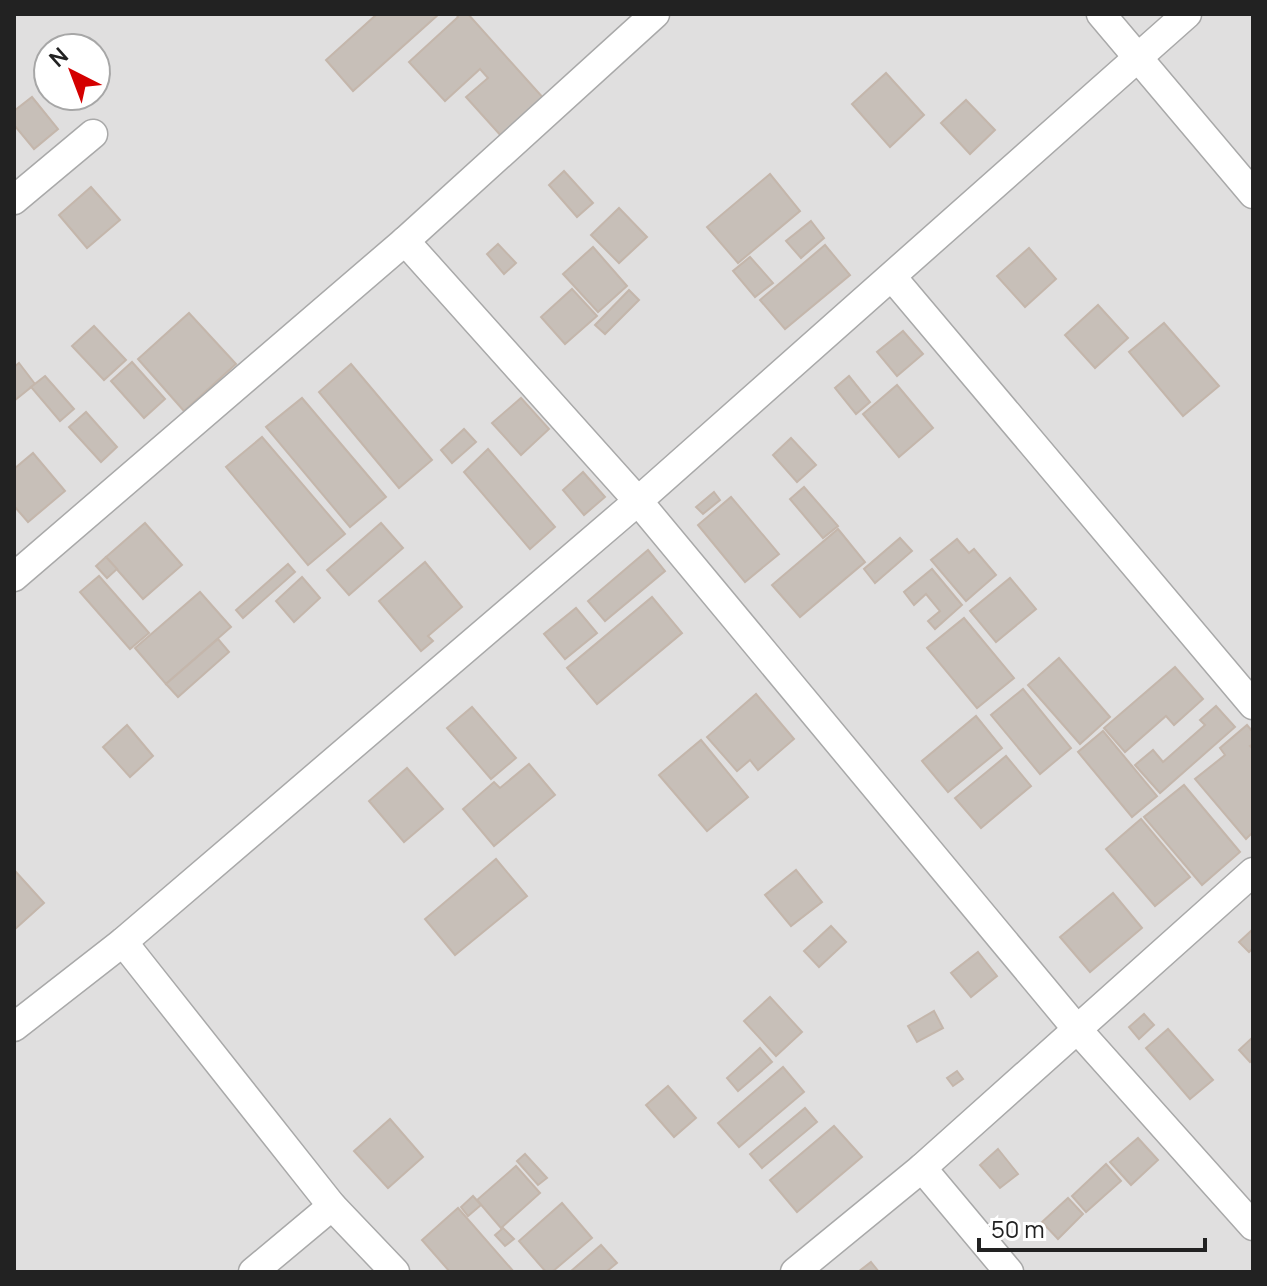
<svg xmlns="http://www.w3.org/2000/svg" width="1267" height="1286" font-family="Manrope,sans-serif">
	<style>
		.residential { fill: #e0dfdf; fill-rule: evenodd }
		.building { fill: #c7bfb8; stroke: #c4b6ab; stroke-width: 2 }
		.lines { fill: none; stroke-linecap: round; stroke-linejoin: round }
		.street-casing { stroke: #a9a9a9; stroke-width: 31 }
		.street { stroke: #fff; stroke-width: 28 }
	</style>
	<rect width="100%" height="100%" fill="#f2efe9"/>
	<!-- residential -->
	<path class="residential" d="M14 14H1253V1272H14ZM48 48H96V96H48Z"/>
	<!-- building -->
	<g class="building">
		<polygon points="377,14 439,14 353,91 326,60"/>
		<polygon points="456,14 468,14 545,100 503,138 466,97 488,78 480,69 445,101 409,62 458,17"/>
		<polygon points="886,73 924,115 890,147 852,104"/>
		<polygon points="32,97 58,129 34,149 14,125 14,111"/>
		<polygon points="966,100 995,130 970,154 941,123"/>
		<polygon points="564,171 593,203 577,217 549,185"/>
		<polygon points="770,174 800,211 738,263 707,227"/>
		<polygon points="91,187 120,220 87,248 59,215"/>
		<polygon points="619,208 647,237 619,263 591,235"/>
		<polygon points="811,221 824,238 801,258 786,241"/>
		<polygon points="498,244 516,263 504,274 487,254"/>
		<polygon points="825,245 850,275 785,329 760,300"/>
		<polygon points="593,247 627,286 598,312 563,274"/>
		<polygon points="1029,248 1056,279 1025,307 997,276"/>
		<polygon points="750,257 773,283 755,297 733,271"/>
		<polygon points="572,289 597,316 565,344 541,317"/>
		<polygon points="629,290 639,300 605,334 595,325"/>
		<polygon points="1098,305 1128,338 1095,368 1065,335"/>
		<polygon points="189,313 236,364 184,411 138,359"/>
		<polygon points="1164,323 1219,386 1183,416 1129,352"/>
		<polygon points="94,326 126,360 104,380 72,346"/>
		<polygon points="903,331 923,354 897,376 877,352"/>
		<polygon points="132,362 165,399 144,418 111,381"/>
		<polygon points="19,363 35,384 14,401 14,367"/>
		<polygon points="351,364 432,460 399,488 319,392"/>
		<polygon points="45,376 74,409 60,421 31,387"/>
		<polygon points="849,376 870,402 856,414 835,388"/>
		<polygon points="897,385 933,428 899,457 863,414"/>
		<polygon points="302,398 386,497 350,527 266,427"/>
		<polygon points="521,398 549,429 521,455 492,423"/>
		<polygon points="86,412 117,447 101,462 69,427"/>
		<polygon points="464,429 476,442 452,463 441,450"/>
		<polygon points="262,437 345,534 308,565 226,467"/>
		<polygon points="791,438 816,465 797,482 773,455"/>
		<polygon points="488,449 555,527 530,549 464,472"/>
		<polygon points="33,453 65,491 28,522 14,506 14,469"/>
		<polygon points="583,472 605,497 584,515 563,490"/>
		<polygon points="804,487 838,526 823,538 790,499"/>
		<polygon points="714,492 720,500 703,514 696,507"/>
		<polygon points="731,497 779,554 745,582 698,525"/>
		<polygon points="145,523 182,565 143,599 106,557"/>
		<polygon points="381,523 403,548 349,595 327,570"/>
		<polygon points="838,529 865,562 800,617 772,585"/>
		<polygon points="900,538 912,551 875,583 864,569"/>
		<polygon points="957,539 969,553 974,549 996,575 966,601 931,560"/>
		<polygon points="648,550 665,571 605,621 588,601"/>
		<polygon points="106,557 117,569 107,578 96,566"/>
		<polygon points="425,562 462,607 428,636 433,641 421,651 379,601"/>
		<polygon points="288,564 295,572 243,618 236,610"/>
		<polygon points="932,569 962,605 935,629 928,621 940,611 926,594 914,605 904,592"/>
		<polygon points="99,576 149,633 130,649 80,592"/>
		<polygon points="302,577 320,598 294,622 276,601"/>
		<polygon points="1010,578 1036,609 996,642 970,611"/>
		<polygon points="200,592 231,627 166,684 135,648"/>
		<polygon points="652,597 682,633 597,704 567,668"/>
		<polygon points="576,608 597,633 565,659 544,634"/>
		<polygon points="964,618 1014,678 977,708 927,648"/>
		<polygon points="218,639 229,652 178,697 166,684"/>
		<polygon points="1059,658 1110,717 1080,744 1028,685"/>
		<polygon points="1175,667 1203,699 1174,725 1166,716 1125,752 1104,728"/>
		<polygon points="1023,689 1071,748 1040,774 991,715"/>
		<polygon points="756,694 794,739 758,770 750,760 737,771 707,737"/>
		<polygon points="1216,706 1235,727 1160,793 1135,765 1153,750 1163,762 1205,725 1200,720"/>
		<polygon points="472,707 516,758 491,779 447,728"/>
		<polygon points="976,716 1002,748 948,792 922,761"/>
		<polygon points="127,725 153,756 130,777 103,747"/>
		<polygon points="1247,725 1253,732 1253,744 1250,746 1253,749 1253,832 1246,839 1195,779 1225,755 1220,748"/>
		<polygon points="1103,731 1157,796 1132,817 1078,752"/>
		<polygon points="701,740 748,797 707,831 659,775"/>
		<polygon points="1006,756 1031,786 981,828 955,798"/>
		<polygon points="529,764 555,795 494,846 463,809 494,782 500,788"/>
		<polygon points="407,768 443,809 404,842 369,801"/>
		<polygon points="1184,785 1240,852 1202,885 1144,817"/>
		<polygon points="1141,819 1190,877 1155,906 1106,849"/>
		<polygon points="496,859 527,896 455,955 425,919"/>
		<polygon points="796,870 822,902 791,926 765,895"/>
		<polygon points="16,872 44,903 14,930 14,874"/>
		<polygon points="1113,893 1142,928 1090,972 1060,937"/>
		<polygon points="831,926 846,942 819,967 804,951"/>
		<polygon points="1251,931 1253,933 1253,948 1249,952 1239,942"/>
		<polygon points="978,952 997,976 971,997 951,973"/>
		<polygon points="770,997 802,1032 776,1056 744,1021"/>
		<polygon points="934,1011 943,1028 917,1042 908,1026"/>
		<polygon points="1144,1014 1154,1025 1139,1039 1129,1027"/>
		<polygon points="1168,1029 1213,1080 1190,1099 1146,1048"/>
		<polygon points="1253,1037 1253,1059 1250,1062 1239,1050"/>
		<polygon points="760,1048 772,1062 738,1091 727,1078"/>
		<polygon points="783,1067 804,1092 739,1147 718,1123"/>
		<polygon points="957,1071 963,1079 953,1086 947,1078"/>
		<polygon points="668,1086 696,1118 674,1137 646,1105"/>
		<polygon points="805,1108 817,1122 762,1168 750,1154"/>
		<polygon points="390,1119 423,1157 388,1188 354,1151"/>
		<polygon points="834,1126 862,1157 797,1212 770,1180"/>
		<polygon points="1138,1138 1158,1160 1131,1185 1110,1162"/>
		<polygon points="998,1149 1018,1174 1000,1188 980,1165"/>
		<polygon points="525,1154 547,1178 538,1185 517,1161"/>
		<polygon points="1106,1164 1121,1181 1086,1212 1072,1196"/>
		<polygon points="516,1166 540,1193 501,1228 477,1200"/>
		<polygon points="473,1196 481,1205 468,1216 461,1207"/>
		<polygon points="1068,1198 1083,1214 1058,1239 1042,1222"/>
		<polygon points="562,1203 592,1238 552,1272 546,1272 519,1241"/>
		<polygon points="458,1208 514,1272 450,1272 422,1240"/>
		<polygon points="503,1228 514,1239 505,1246 495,1235"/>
		<polygon points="601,1245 617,1263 606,1272 570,1272"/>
		<polygon points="871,1262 879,1272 858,1272"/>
	</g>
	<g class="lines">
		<!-- street casing -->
		<g class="street-casing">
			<g id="street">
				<polyline points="1101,14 1253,194"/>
				<polyline points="14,200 93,134"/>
				<polyline points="405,241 638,501 1076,1028 1253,1226"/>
				<polyline points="892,277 1253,705"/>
				<polyline points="14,577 405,241 655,14"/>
				<polyline points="123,942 332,1206 395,1272"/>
				<polyline points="14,1027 123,942 638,501 1187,14"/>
				<polyline points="922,1168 1009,1272"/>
				<polyline points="253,1272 332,1206"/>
				<polyline points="795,1272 922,1168 1253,872"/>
			</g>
		</g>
		<!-- street -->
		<use href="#street" class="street"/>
	</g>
	<!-- border -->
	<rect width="1267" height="1286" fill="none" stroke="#222222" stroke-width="32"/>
	<!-- north arrow -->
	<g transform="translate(72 72) rotate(318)"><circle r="38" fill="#ffffff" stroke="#a7a7a7" stroke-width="2"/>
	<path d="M0-6L14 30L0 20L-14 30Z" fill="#d40000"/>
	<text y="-12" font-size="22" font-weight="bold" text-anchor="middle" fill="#222222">N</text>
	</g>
	<!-- scale -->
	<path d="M979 1238v12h226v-12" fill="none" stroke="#222222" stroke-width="4"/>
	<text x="991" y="1238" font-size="24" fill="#222222" stroke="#ffffff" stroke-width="6" paint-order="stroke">50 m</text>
</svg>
